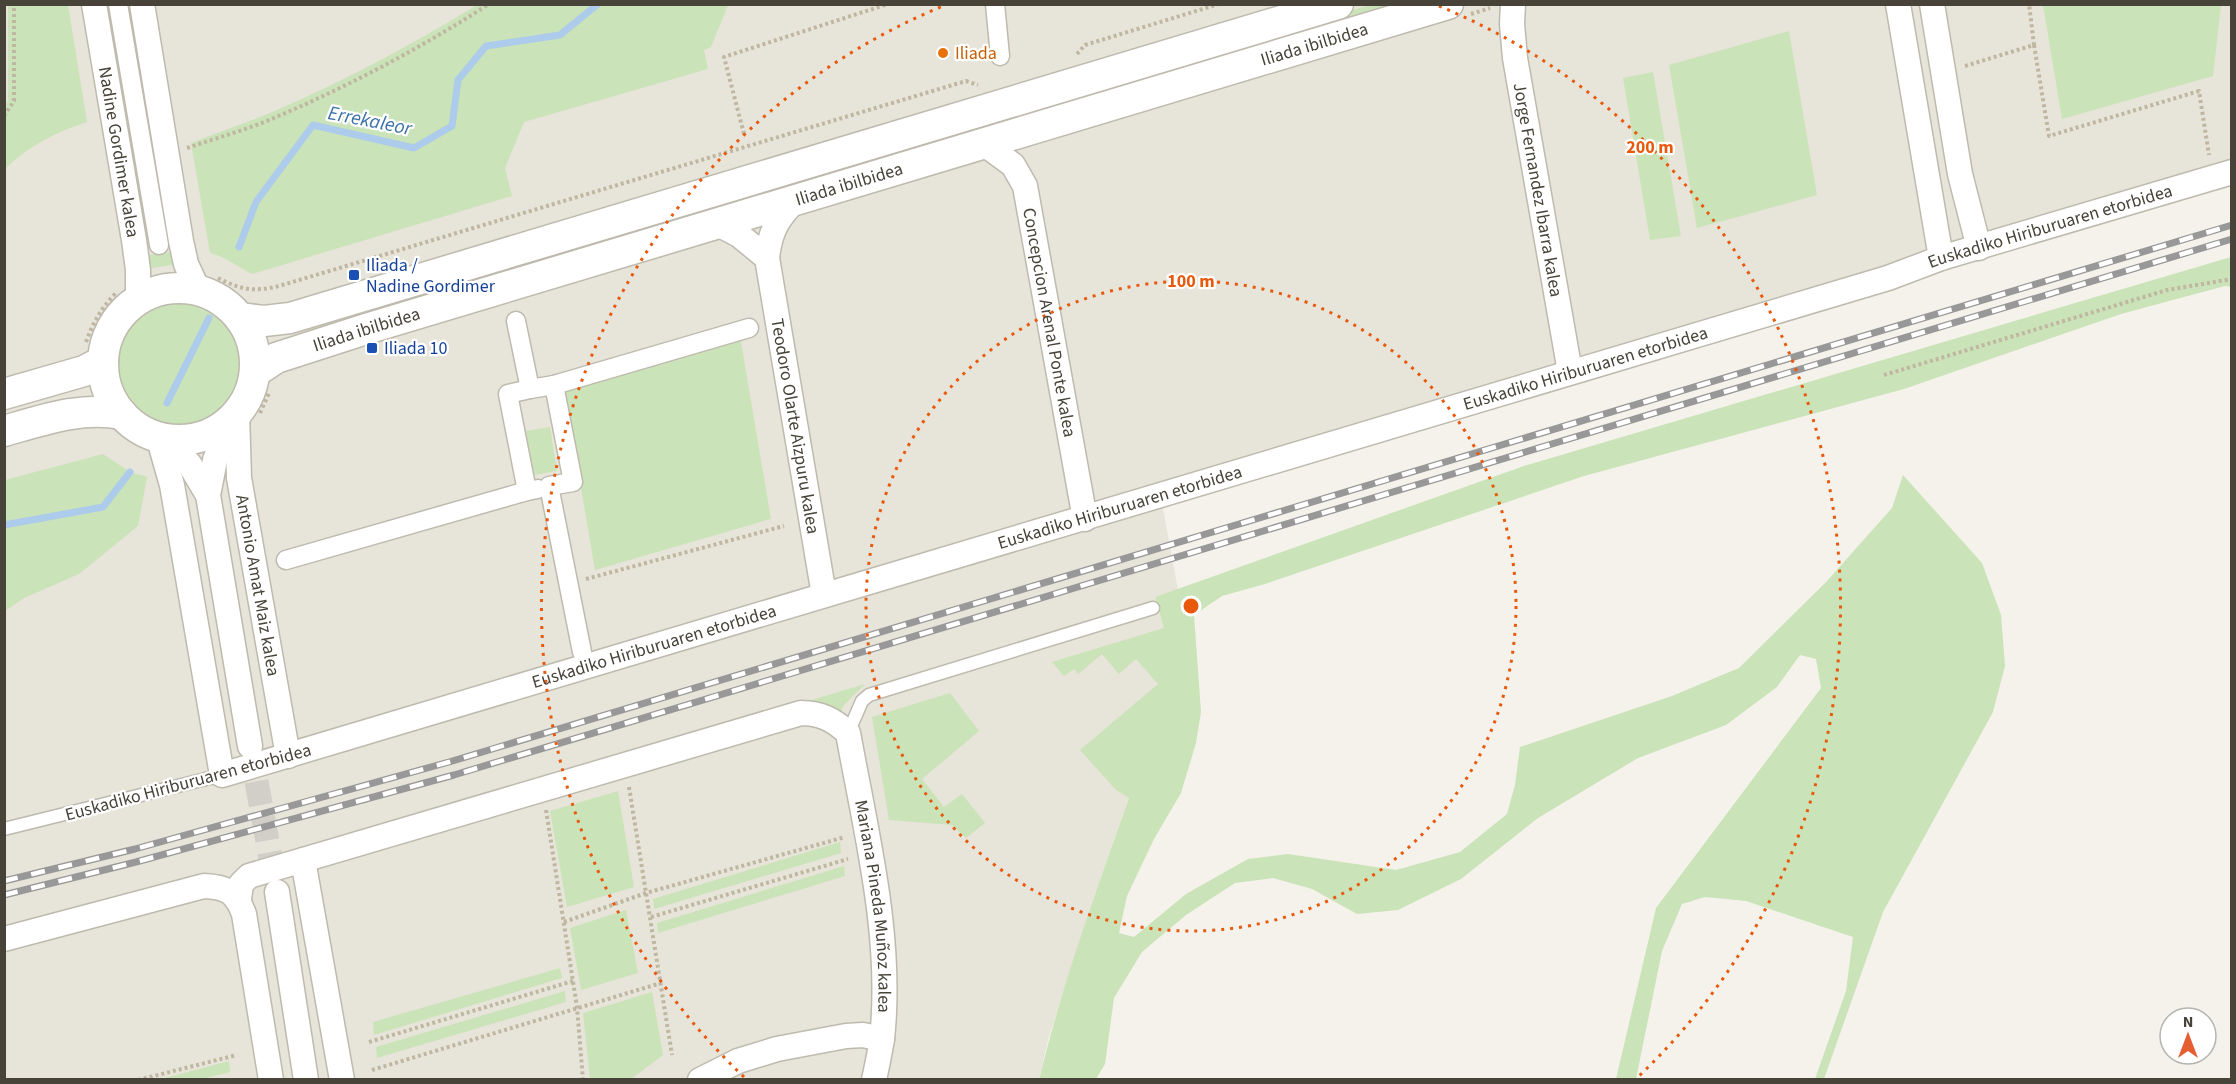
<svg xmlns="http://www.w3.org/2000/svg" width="2236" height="1084" font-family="'Source Sans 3',sans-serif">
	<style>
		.residential { fill: #e7e4d9 }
		.green { fill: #cbe3b8 }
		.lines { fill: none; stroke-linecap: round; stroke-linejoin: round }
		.stream { stroke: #adcbea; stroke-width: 7 }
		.minor-tunnel { stroke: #d1cfc7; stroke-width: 24; stroke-dasharray: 24 12; stroke-linecap: butt }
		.service-casing { stroke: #bebaae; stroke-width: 15 }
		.pedestrian-casing { stroke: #bebaae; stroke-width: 21 }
		.minor-casing { stroke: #bebaae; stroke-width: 27 }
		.tertiary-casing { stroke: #bebaae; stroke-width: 33 }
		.path { stroke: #bfb7a1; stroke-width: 4; stroke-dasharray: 3 3; stroke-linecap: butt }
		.service { stroke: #fff; stroke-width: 12 }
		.pedestrian { stroke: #fff; stroke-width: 18 }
		.minor { stroke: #fff; stroke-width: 24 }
		.tertiary { stroke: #fff; stroke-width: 30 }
		.rail-casing { stroke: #989898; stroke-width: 7 }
		.rail { stroke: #fff; stroke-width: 4.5; stroke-dasharray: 14; stroke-linecap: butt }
		.ring { fill: none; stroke: #e8590c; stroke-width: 3; stroke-dasharray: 3 6 }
		.food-dot { fill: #e8710a; stroke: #fff; stroke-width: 2 }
		.transit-dot { fill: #1a4fb4; stroke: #fff; stroke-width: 2 }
		.labels { text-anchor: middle; stroke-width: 4.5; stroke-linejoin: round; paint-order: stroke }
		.street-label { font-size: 18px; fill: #474339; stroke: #fff }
		.food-label { font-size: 18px; fill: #c56008; stroke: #fff; text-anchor: start }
		.transit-label { font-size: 18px; fill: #164399; stroke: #fff; text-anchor: start }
		.water-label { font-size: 20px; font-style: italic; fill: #3c70a9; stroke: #fff }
		.centre { fill: #e8590c; stroke: #fff; stroke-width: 3 }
		.ring-label { font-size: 18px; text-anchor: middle; font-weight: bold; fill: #e8590c; stroke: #fff; stroke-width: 4.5; stroke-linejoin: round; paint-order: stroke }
	</style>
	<rect width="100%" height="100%" fill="#f4f2eb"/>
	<!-- residential -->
	<polygon class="residential" points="5,5 2231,5 2231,183 1162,503 1178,590 1155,597 1165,628 1162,685 1116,790 1129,797 1090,908 1048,1040 1039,1079 5,1080"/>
	<!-- green -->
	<g class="green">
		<path d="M8 5H68L87 122C56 132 28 146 5 169V106L8 100Z"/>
		<polygon points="102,5 111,5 148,228 140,229"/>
		<polygon points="125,5 134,5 171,225 163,226"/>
		<path d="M477 5H728L711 47 704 50 708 69 524 122 505 168 512 196 252 274 222 257 210 253 191 143C220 132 249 122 277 110 346 80 413 44 477 5Z"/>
		<polygon points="1370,5 1412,5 1068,107 1064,96"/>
		<polygon points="2043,5 2221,5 2213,76 2062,119"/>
		<polygon points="1789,31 1817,195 1697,228 1669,65"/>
		<polygon points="1653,72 1681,236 1650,240 1623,78"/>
		<polygon points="1042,103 1045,115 307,336 304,325"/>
		<polygon points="175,251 177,264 147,269 144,256"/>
		<path d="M2231 257V287L2225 286 2121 314 1904 389 1584 476 1265 584 1222 596 1194 615 1201 712 1196 743 1181 793 1154 839 1127 896 1119 933 1134 937 1186 894 1248 859 1288 854 1396 870 1460 852 1507 814 1515 785 1520 747 1672 696 1739 668 1827 581 1892 508 1903 475 1982 563 2001 615 2005 666 1993 712 1883 912 1824 1079H1815L1846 991 1853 937 1746 901 1705 897 1682 904 1662 951 1636 1079H1616L1656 908 1821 688 1816 659 1800 655 1777 687 1726 725 1638 758 1538 818 1461 879 1398 910 1357 914 1312 889 1273 878 1235 883 1186 915 1142 952 1114 998 1105 1064 1096 1079 1039 1080C1062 984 1096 891 1129 798L1116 790 1080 750 1158 684 1136 659 1119 674 1102 654 1078 674 1074 669 1064 676 1052 662 1164 628 1155 597 1524 466Z"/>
		<circle cx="177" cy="364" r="64"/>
		<polygon points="740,336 771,519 595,570 564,388"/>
		<polygon points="550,427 557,471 534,475 526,431"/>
		<polygon points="103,454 130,472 147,477 138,526 79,574 24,598 5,611 5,480"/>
		<polygon points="865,684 844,705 838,717 798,704"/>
		<polygon points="950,693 979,731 922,779 944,807 962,794 985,823 966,838 952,825 889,820 872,717"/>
		<polygon points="618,791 634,887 567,907 550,811"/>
		<polygon points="840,842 841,853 654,909 653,899"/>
		<polygon points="844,866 845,876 658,933 657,923"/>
		<polygon points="626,910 638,973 581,990 570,928"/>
		<polygon points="560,968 562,978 374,1035 373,1022"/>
		<polygon points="565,991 566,1002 377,1058 376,1047"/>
		<polygon points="652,992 663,1055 631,1079 590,1079 583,1013"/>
		<polygon points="229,1061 230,1072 202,1079 161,1079"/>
	</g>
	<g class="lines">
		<!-- stream -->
		<g class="stream">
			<polyline points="239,247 256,202 313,125 414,148 452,126 458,80 486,46 560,35 598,4"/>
			<polyline points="167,403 209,318"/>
			<polyline points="4,525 103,507 130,472"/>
		</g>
		<!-- minor-tunnel -->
		<polyline class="minor-tunnel" points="250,746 276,888"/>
		<!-- service casing -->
		<g class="service-casing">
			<g id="service">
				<polyline points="848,733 862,701 869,695 1153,608"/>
				<polyline points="4,829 222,775"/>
			</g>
		</g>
		<!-- pedestrian casing -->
		<g class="pedestrian-casing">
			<g id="pedestrian">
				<polyline points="118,4 159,245"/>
				<polyline points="995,4 1000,56"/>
				<polyline points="516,321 530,389 554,385 573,482 549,486 582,652"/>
				<polyline points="554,385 749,328"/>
				<polyline points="530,389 508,394 527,491 538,489"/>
				<polyline points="286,560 527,491"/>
			</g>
		</g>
		<!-- minor casing -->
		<g class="minor-casing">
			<g id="minor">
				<path id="s1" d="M94 4 134 240 138 270V300"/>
				<polyline points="142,4 181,241 186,264 198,290"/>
				<path id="s2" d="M1513 4 1512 24 1515 58 1570 372"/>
				<polyline points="1898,4 1941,258"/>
				<polyline points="1932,4 1960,174 1979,248"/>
				<path id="s3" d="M983 143 1013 165 1025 186 1085 519"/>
				<path id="s4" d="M796 200C777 218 770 232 767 258L824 595"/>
				<polyline points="716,223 739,235 767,258"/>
				<path id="s5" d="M237 413 239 478 288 756"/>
				<polyline points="231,420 215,460 208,495 250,746"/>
				<path id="s6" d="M158 436 172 485 222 775 1888 278 1941 258 2232 172"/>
				<polyline points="165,438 190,465 208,495"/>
				<polyline points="303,860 342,1080"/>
				<polyline points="277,892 306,1080"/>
				<path id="s7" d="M239 899 241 884 249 876 801 713C821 713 834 720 848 733 866 833 893 937 882 1039 880 1052 877 1066 874 1080"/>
				<path d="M4 939 204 886C227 887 236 892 244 914L271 1080"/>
				<polyline points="700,1080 738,1061 777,1049 846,1036 863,1035 882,1039"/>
			</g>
		</g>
		<!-- tertiary casing -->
		<g class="tertiary-casing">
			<g id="tertiary">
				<circle cx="179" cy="364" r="76"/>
				<polyline points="240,318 264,321 290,318 1338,4"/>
				<path id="s8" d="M255 372 276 358 366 329 1448 4"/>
				<polyline points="4,394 84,371 103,361"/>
				<path d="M4 431C43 420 82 406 122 414"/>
			</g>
		</g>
		<!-- path -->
		<g class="path">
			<polyline points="1471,14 1490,8"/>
			<polyline points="2034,45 2049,136 2199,91 2209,155"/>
			<polyline points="1077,54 1085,45 1219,4"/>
			<polyline points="1965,66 2034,45 2029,4"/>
			<polyline points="4,116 14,101 14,4"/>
			<polyline points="744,134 724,57 888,4"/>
			<path d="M187 148C216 138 246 130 274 118 349 86 421 48 489 4"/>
			<path d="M218 278C241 290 254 292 279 286L966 81 978 85"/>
			<path d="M86 342C93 323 101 308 116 293"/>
			<polyline points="1884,375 2167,290 2232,279"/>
			<polyline points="260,413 269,393"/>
			<polyline points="586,579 784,526"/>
			<polyline points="629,787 672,1055"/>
			<polyline points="546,810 577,1007 583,1080"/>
			<polyline points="651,917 848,859"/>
			<polyline points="564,922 646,893 845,837"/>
			<polyline points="369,1042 573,981"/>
			<polyline points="372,1070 661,983"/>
			<polyline points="138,1080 237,1055"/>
		</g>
		<!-- service -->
		<use href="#service" class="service"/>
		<!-- pedestrian -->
		<use href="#pedestrian" class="pedestrian"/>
		<!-- minor -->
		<use href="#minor" class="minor"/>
		<!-- tertiary -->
		<use href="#tertiary" class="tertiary"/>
		<!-- rail casing -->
		<g class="rail-casing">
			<g id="rail">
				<polyline points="4,881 135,849 449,762 2232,225"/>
				<polyline points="4,895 136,862 454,775 2232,239"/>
			</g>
		</g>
		<!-- rail -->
		<use href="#rail" class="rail"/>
	</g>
	<!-- distance rings -->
	<g class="ring">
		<circle cx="1191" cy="606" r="325"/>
		<path d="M744 1077A649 649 0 0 1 943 6M1439 6A649 649 0 0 1 1638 1077"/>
	</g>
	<!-- markers -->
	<circle class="food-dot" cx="943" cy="53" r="6"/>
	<g class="transit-dot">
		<rect x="348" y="269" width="12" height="12" rx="3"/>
		<rect x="366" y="342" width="12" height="12" rx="3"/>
	</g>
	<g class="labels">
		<!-- street labels -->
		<g class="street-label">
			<text dy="6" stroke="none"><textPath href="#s8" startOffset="1110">Iliada ibilbidea</textPath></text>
			<text dy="6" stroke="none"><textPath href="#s1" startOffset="150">Nadine Gordimer kalea</textPath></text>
			<text dy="6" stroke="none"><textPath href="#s8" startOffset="624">Iliada ibilbidea</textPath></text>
			<text dy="6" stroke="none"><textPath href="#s2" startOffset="188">Jorge Fernandez Ibarra kalea</textPath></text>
			<text dy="6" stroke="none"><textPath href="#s6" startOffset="2254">Euskadiko Hiriburuaren etorbidea</textPath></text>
			<text dy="6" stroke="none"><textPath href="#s3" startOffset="200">Concepcion Arenal Ponte kalea</textPath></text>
			<text dy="6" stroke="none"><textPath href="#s8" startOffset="120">Iliada ibilbidea</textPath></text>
			<text dy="6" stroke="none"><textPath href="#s6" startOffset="1768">Euskadiko Hiriburuaren etorbidea</textPath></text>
			<text dy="6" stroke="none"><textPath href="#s4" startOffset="237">Teodoro Olarte Aizpuru kalea</textPath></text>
			<text dy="6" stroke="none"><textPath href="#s6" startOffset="1282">Euskadiko Hiriburuaren etorbidea</textPath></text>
			<text dy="6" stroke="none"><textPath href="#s5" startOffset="174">Antonio Amat Maiz kalea</textPath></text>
			<text dy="6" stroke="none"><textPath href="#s6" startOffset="796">Euskadiko Hiriburuaren etorbidea</textPath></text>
			<text transform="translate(188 782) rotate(-15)" y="6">Euskadiko Hiriburuaren etorbidea</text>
			<text dy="6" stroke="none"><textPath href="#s7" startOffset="830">Mariana Pineda Muñoz kalea</textPath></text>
		</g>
		<!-- food labels -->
		<g class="food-label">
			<text x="955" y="59">Iliada</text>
		</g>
		<!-- transit labels -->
		<g class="transit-label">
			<text x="366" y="271">Iliada /<tspan x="366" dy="21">Nadine Gordimer</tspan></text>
			<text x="384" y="354">Iliada 10</text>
		</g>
		<!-- water labels -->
		<g class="water-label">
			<text transform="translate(370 120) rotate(11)" y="7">Errekaleor</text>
		</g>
	</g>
	<circle cx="1191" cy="606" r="9" class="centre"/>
	<g class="ring-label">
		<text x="1650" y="153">200 m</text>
		<text x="1191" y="287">100 m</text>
	</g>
	<!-- border -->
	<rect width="2236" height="1084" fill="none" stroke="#474339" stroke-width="12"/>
	<!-- north arrow -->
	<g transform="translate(2188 1036)"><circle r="28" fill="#ffffff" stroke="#b5b4b0" stroke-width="1.5"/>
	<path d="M0-4.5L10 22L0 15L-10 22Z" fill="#e45e31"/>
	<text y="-9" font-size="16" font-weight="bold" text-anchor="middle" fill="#474339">N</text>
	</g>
</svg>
